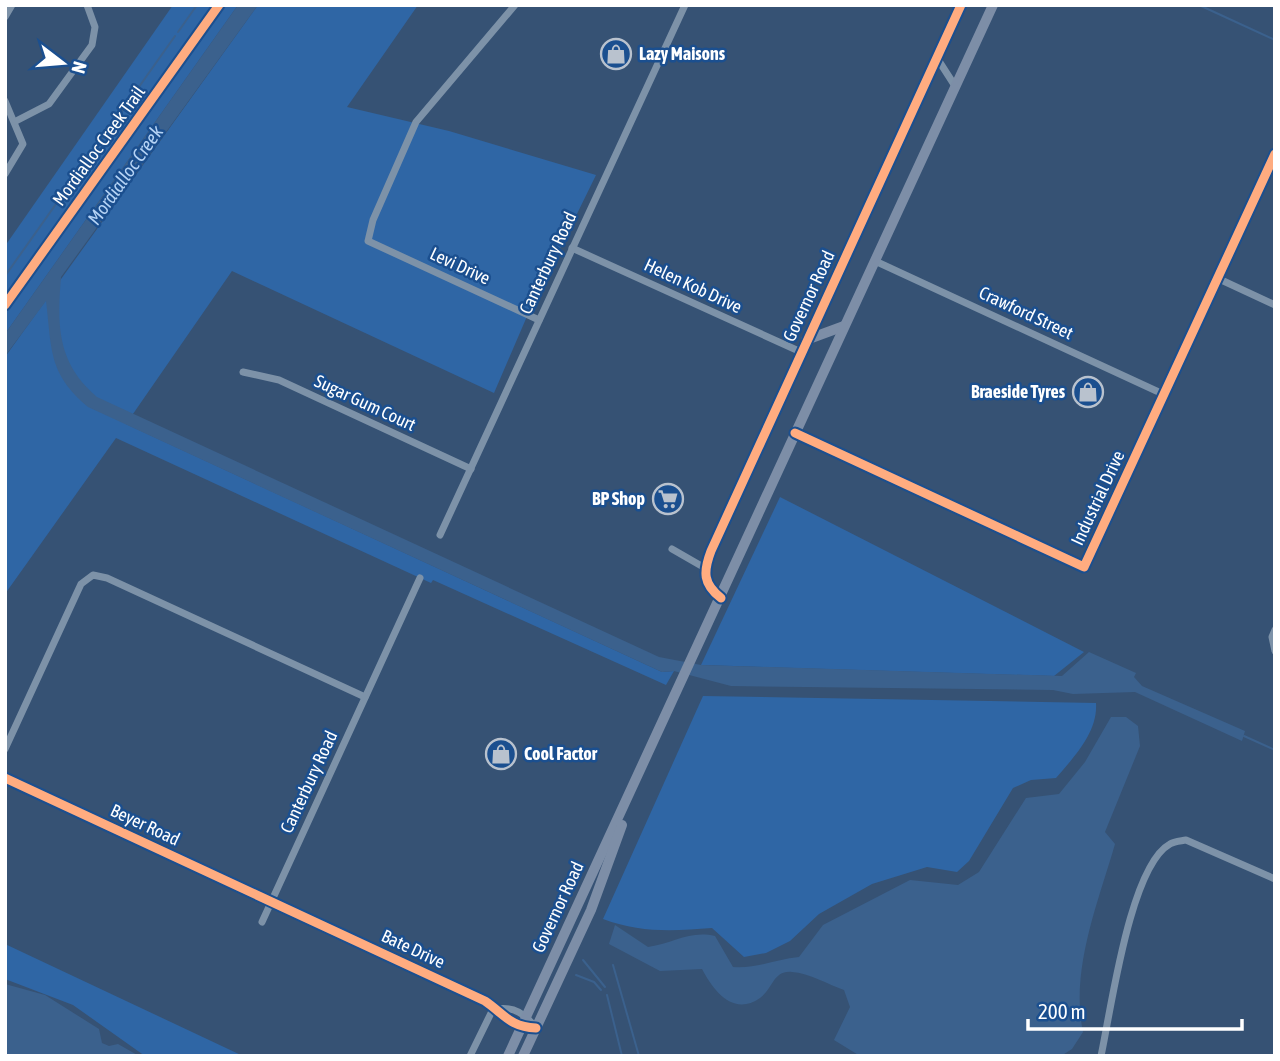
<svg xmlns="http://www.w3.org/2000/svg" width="1280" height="1061" font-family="'Asap Condensed',sans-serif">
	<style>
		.green { fill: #2f66a5 }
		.water { fill: #3b618d }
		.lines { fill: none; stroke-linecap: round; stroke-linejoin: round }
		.stream { stroke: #3b618d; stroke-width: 2 }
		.street { stroke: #7d92a8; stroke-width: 7 }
		.primary { stroke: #7d8ea7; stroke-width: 10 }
		.cycleway-casing { stroke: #1b4f8f; stroke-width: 13 }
		.cycleway { stroke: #ffac80; stroke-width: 9 }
		.labels { text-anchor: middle; stroke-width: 5; stroke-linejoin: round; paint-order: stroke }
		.poi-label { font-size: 18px; font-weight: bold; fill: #fff; stroke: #1b4f8f; text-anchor: start }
		.street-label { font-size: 18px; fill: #fff; stroke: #1b4f8f }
		.water-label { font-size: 19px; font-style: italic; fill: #b5d3f5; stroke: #1b4f8f }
	</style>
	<rect width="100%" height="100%" fill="#365274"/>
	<!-- green -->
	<g class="green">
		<polygon points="173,5 238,5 5,334 5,246"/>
		<polygon points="258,5 418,5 347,107 449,131 596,175 528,314 494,393 232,271 126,424 662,672 674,671 666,685 433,580 431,583 116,438 5,594 5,357"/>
		<polygon points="780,497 1084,652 1054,676 701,665"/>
		<path d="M703 696 1096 703C1098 732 1074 757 1056 778L1031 780 1013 788 969 861 957 872 927 867 872 884 819 914 790 941 766 953 744 957 712 928C673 931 640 933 603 919Z"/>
		<polygon points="5,944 243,1056 145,1056 73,1005 5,979"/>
	</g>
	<!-- water -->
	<g class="water">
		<path d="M238 5H258L61 277C57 326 57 363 97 397L659 657 701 665 1062 676 1089 652 1136 673 1134 677 1142 686 1245 731 1242 741 1135 692 1073 694 1053 690 731 686 674 671 662 672 88 407C48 373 52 350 46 301L5 356V334Z"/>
		<path d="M1111 717H1126L1138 726 1140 746 1105 832 1115 844C1098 903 1070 970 1083 1032L1072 1049 1061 1056H860L834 1040 850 1007 844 990C829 985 809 973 792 972 773 970 773 989 760 998 733 1017 713 990 702 969L660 971 609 944 615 925 648 947C674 943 690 930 715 936L733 967C756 969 776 959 799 957L823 925 910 880 958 885 979 872 1026 798 1059 794 1085 762Z"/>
		<polygon points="5,984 45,995 99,1029 102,1043 109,1046 118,1044 139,1056 5,1056"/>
	</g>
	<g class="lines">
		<!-- stream -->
		<g class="stream">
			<polyline points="1199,5 1275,40"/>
			<polyline points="178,32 197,5"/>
			<polyline points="5,276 175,36"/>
			<polyline points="1244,736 1275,750"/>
			<polyline points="583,960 605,987"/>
			<polyline points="613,965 639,1056"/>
			<polyline points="576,975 594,982 601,990"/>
			<polyline points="607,995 622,1056"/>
		</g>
		<!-- street -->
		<g class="street">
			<polyline points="515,5 416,122 373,220 368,241 539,320"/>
			<polyline points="5,17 12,5"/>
			<polyline points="937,58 955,86"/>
			<polyline points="5,101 23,144 5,174"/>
			<polyline points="16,121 49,104 92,45 95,27 87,5"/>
			<polyline points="572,248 801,352"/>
			<polyline points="875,261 1163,394"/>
			<polyline points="1217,278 1275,305"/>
			<polyline points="243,372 279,380 471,469"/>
			<polyline points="795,433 1084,567 1275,154"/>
			<polyline points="440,535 685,5"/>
			<polyline points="672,549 705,568"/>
			<path d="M721 598C703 584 703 572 711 551L961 5"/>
			<polyline points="1275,630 1272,637 1275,651"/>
			<polyline points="5,749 81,584 93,575 107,578 365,697"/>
			<path d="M5 778 485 1001C504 1014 510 1027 536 1028"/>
			<polyline points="262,922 420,578"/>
			<path d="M496 1009C514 1006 525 1014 536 1028"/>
			<polyline points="470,1056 494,1007"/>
			<path d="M1101 1056C1111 1010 1130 866 1170 844 1174 841 1181 841 1186 840L1275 879"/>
		</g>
		<!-- primary -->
		<g class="primary">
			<polyline points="806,340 844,326"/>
			<polyline points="508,1056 993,5"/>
			<polyline points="523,1056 591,910 622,825"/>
		</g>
		<!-- cycleway casing -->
		<g class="cycleway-casing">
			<g id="cycleway">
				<polyline points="5,305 219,5"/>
				<polyline points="795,433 1084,567 1275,154"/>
				<path d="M721 598C703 584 703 572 711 551L961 5"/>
				<path d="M5 778 485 1001C504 1014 510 1027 536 1028"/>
			</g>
		</g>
		<!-- cycleway -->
		<use href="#cycleway" class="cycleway"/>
	</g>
	<!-- icons -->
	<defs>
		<g id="shop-ring" transform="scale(1.575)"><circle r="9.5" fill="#1b4f8f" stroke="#b9c2ce" stroke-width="1.5"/><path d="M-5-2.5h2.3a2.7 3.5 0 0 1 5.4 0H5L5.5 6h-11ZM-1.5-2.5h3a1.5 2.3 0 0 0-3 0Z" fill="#b9c2ce"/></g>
		<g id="supermarket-ring" transform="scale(1.575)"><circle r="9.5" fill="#1b4f8f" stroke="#b9c2ce" stroke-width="1.5"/><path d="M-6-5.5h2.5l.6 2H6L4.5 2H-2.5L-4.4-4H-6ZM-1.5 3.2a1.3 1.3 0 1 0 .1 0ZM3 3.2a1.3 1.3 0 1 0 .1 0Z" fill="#b9c2ce"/></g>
	</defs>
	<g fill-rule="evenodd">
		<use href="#shop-ring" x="616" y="54"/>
		<use href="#shop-ring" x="1088" y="392"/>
		<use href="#supermarket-ring" x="668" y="499"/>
		<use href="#shop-ring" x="501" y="754"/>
	</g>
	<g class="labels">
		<!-- poi labels -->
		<g class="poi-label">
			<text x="639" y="60">Lazy Maisons</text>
			<text x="1065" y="398" text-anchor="end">Braeside Tyres</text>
			<text x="645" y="505" text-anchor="end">BP Shop</text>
			<text x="524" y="760">Cool Factor</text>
		</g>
		<!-- street labels -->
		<g class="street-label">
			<text transform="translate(99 146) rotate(-54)" y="6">Mordialloc Creek Trail</text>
			<text transform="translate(548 263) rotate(-65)" y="6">Canterbury Road</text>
			<text transform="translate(460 266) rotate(25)" y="6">Levi Drive</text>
			<text transform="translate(693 286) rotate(25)" y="6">Helen Kob Drive</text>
			<text transform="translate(809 296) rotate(-65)" y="6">Governor Road</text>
			<text transform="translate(1026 313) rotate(25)" y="6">Crawford Street</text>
			<text transform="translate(365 403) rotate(25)" y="6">Sugar Gum Court</text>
			<text transform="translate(1098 498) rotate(-65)" y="6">Industrial Drive</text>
			<text transform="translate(309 782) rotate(-65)" y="6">Canterbury Road</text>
			<text transform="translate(145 825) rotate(25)" y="6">Beyer Road</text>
			<text transform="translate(558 907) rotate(-65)" y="6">Governor Road</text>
			<text transform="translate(413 949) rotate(25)" y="6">Bate Drive</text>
		</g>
		<!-- water labels -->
		<g class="water-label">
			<text transform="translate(125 175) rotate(-55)" y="7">Mordialloc Creek</text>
		</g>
	</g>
	<!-- border -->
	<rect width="1280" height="1061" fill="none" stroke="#ffffff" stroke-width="14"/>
	<!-- north arrow -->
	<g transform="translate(63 63) rotate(106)" stroke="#1b4f8f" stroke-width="5" paint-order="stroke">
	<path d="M0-5L12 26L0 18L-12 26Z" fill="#ffffff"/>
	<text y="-10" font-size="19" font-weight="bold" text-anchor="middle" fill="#ffffff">N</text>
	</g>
	<!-- scale -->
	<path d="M1028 1019v10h214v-10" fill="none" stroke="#ffffff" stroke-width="3.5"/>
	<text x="1038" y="1019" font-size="21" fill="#ffffff" stroke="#1b4f8f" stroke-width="5" paint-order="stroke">200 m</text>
</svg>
